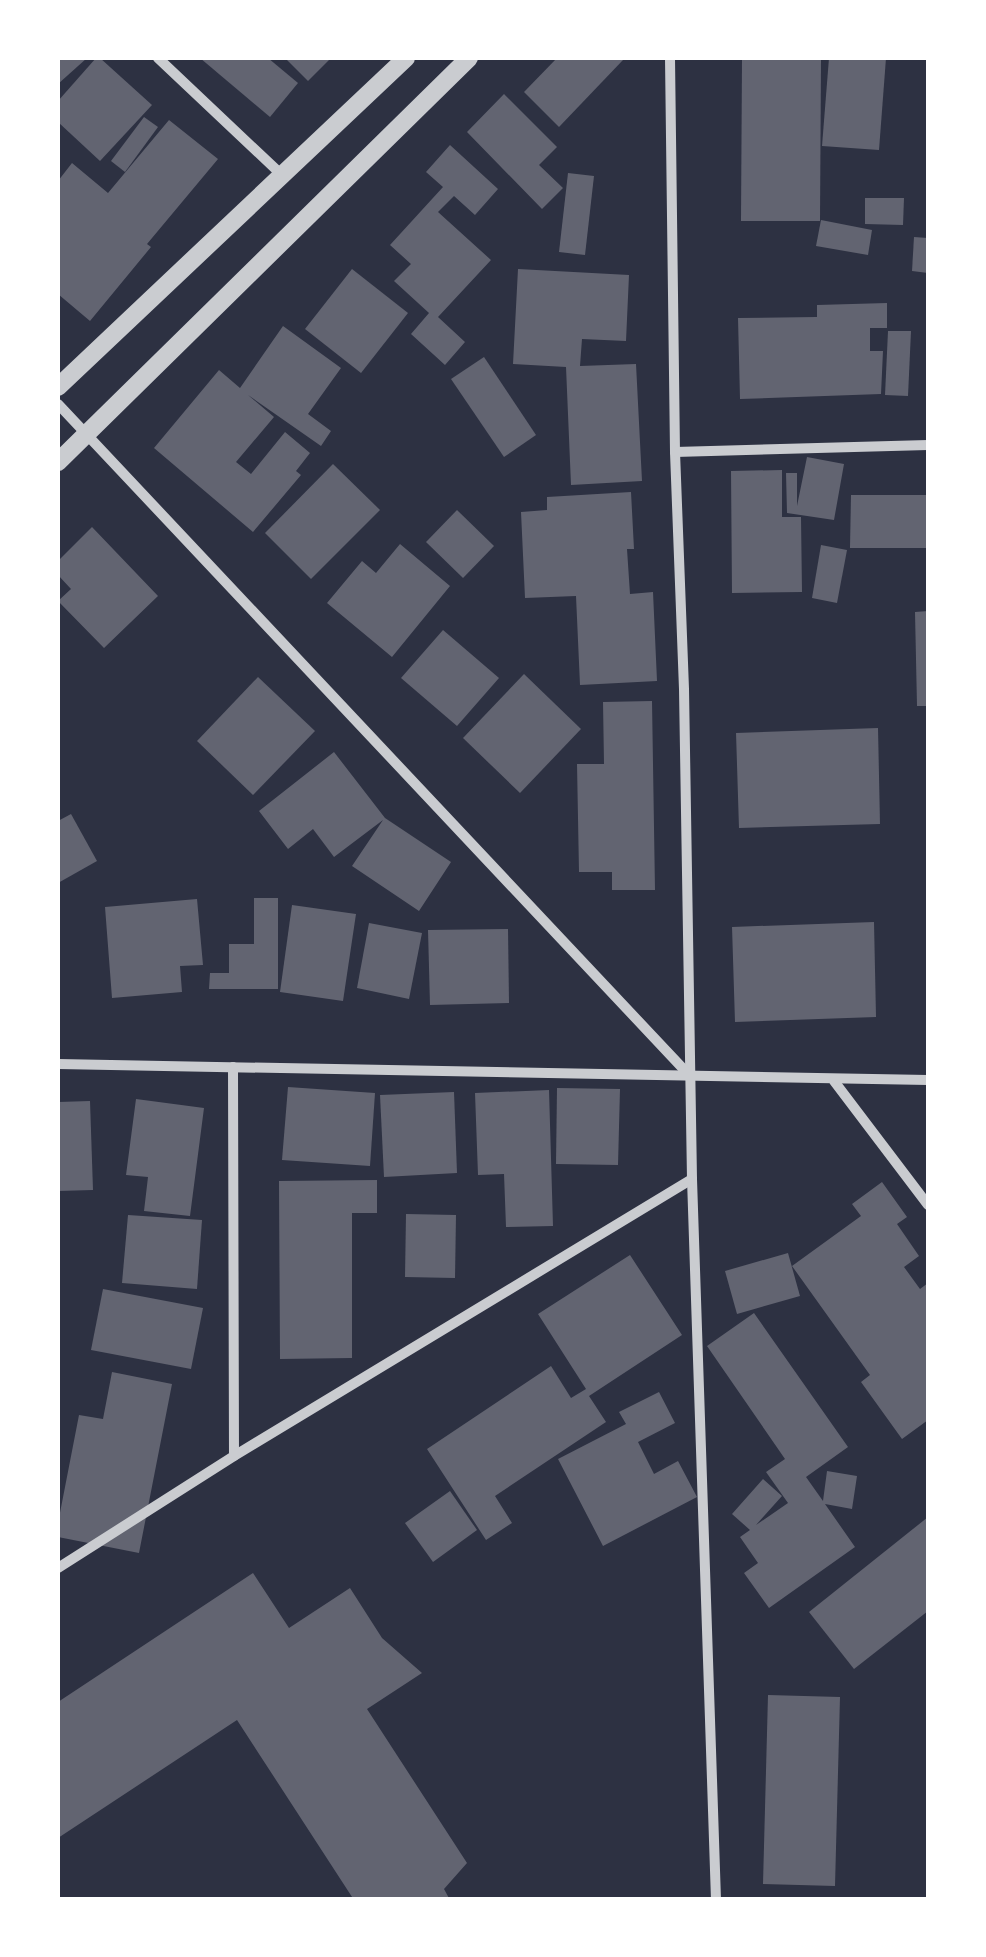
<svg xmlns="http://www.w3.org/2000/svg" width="986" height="1957" font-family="'Asap Condensed',sans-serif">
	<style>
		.building { fill: #626471 }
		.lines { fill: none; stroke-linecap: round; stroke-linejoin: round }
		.minor { stroke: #caccd0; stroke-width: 10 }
		.tertiary { stroke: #caccd0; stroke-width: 18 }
	</style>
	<rect width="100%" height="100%" fill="#2d3142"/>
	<!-- building -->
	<g class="building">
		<polygon points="58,58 87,58 58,84"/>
		<polygon points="96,58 100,58 152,105 100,161 58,122 58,101"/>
		<polygon points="200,58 268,58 298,83 270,117"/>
		<polygon points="285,58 331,58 308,81"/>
		<polygon points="557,58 623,60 559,127 524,92"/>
		<polygon points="742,58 821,58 820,221 741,221"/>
		<polygon points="829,58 886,58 879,150 822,146"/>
		<polygon points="504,94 557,147 539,165 563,188 542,209 467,132"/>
		<polygon points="144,117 158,127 125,172 111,161"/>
		<polygon points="169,120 218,159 147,244 151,247 90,321 58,294 58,181 72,163 108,193"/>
		<polygon points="450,145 498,189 475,215 454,196 438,212 491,260 438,317 465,342 445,365 411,334 429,313 394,281 411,264 390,245 443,187 426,172"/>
		<polygon points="568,173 594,176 585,255 559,252"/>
		<polygon points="865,198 904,198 903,225 865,224"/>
		<polygon points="821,220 872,230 868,255 816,246"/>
		<polygon points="914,237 928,238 928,273 912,271"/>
		<polygon points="352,269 408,313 361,373 305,329"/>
		<polygon points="518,269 629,275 626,341 582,339 580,366 636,364 642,481 571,485 566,367 513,364"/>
		<polygon points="887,303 887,328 870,328 870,351 883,351 881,394 740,399 738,318 817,317 817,305"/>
		<polygon points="283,326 341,368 308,414 331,431 321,446 248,395 274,417 236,462 251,474 285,432 310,453 296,471 301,475 253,532 154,448 219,370 240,388"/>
		<polygon points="888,331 911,331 908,396 885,395"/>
		<polygon points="484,357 536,435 504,457 451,379"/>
		<polygon points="807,457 844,464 834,520 787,513 786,473 797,473 797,506"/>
		<polygon points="333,464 380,510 311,579 265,533"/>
		<polygon points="782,470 782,517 801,517 802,592 732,593 731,471"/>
		<polygon points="631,492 634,549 627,549 630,594 653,592 657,681 580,685 576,596 525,598 521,512 547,510 547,497"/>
		<polygon points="851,495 928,495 928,548 850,548"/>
		<polygon points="457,510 494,546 463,578 426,542"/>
		<polygon points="92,527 158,596 104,648 58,601 71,589 58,575 58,561"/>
		<polygon points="400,544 450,586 392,657 327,603 362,561 376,573"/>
		<polygon points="821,545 847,550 837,603 812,598"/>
		<polygon points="928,611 928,706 917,706 915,612"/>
		<polygon points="443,630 499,678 457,726 401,678"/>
		<polygon points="524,674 581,729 520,793 463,738"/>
		<polygon points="258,677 315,731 253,795 197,741"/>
		<polygon points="652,701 655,890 612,890 612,872 579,872 577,764 604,764 603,702"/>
		<polygon points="878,728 880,824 739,828 736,733"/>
		<polygon points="334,752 385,818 451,862 419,911 352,866 383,820 334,857 313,829 288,849 259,811"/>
		<polygon points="71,814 97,861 58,883 58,821"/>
		<polygon points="254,898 278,898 278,989 209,989 210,973 229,973 229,944 254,944"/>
		<polygon points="197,899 203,965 180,966 182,992 112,998 105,907"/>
		<polygon points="292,905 356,914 343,1001 280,992"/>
		<polygon points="874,922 876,1017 735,1022 732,927"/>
		<polygon points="369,923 422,933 409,999 357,988"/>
		<polygon points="508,929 509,1003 430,1005 428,930"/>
		<polygon points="288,1087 375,1093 370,1166 282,1160"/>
		<polygon points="557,1088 620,1089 618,1165 556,1164"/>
		<polygon points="549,1090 553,1226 506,1227 504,1174 478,1175 475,1093"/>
		<polygon points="454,1092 457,1173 384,1177 380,1095"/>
		<polygon points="136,1099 204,1108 190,1216 144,1211 148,1177 126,1175"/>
		<polygon points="90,1101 93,1190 58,1191 58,1102"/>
		<polygon points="377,1180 377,1213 352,1213 352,1358 280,1359 279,1181"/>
		<polygon points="882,1182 907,1217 897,1224 919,1256 904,1267 920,1289 928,1283 928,1420 902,1439 861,1382 870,1375 792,1266 861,1216 852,1204"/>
		<polygon points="406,1214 456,1215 455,1278 405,1277"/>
		<polygon points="128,1215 202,1220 197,1289 122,1283"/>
		<polygon points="788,1253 800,1296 737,1314 725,1271"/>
		<polygon points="630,1255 682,1335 589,1396 606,1422 495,1496 512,1523 486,1540 427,1449 551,1366 571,1398 586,1389 538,1314"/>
		<polygon points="103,1289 203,1308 191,1369 91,1350"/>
		<polygon points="754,1313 848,1447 806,1477 823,1501 827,1471 857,1476 852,1509 825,1504 855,1547 769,1608 744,1573 758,1563 740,1537 750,1530 732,1514 763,1479 782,1496 756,1525 788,1503 766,1472 785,1459 707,1346"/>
		<polygon points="112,1372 172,1384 139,1553 58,1537 58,1523 79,1415 103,1419"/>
		<polygon points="659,1392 675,1423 638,1442 654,1474 678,1461 697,1497 603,1546 558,1459 626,1424 619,1412"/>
		<polygon points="450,1491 477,1530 433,1562 405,1523"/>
		<polygon points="928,1517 928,1611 854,1669 809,1612"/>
		<polygon points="253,1573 289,1628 350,1588 382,1638 422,1673 367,1709 467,1863 444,1889 450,1900 354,1900 237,1720 58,1838 58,1702"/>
		<polygon points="768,1695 840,1697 835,1886 763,1884"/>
	</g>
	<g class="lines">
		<!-- minor -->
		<g class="minor">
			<polyline points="158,58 283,176"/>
			<polyline points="670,58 675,452 684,689 692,1179 716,1900"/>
			<polyline points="58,404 690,1076"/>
			<polyline points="675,452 928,445"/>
			<polyline points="58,1064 928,1080"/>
			<polyline points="233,1067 234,1456"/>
			<polyline points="834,1081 928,1205"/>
			<polyline points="58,1568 234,1456 692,1179"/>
		</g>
		<!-- tertiary -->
		<g class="tertiary">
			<polyline points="58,387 406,58"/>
			<polyline points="58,462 469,58"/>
		</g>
	</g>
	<!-- border -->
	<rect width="986" height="1957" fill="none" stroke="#ffffff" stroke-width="120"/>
</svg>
